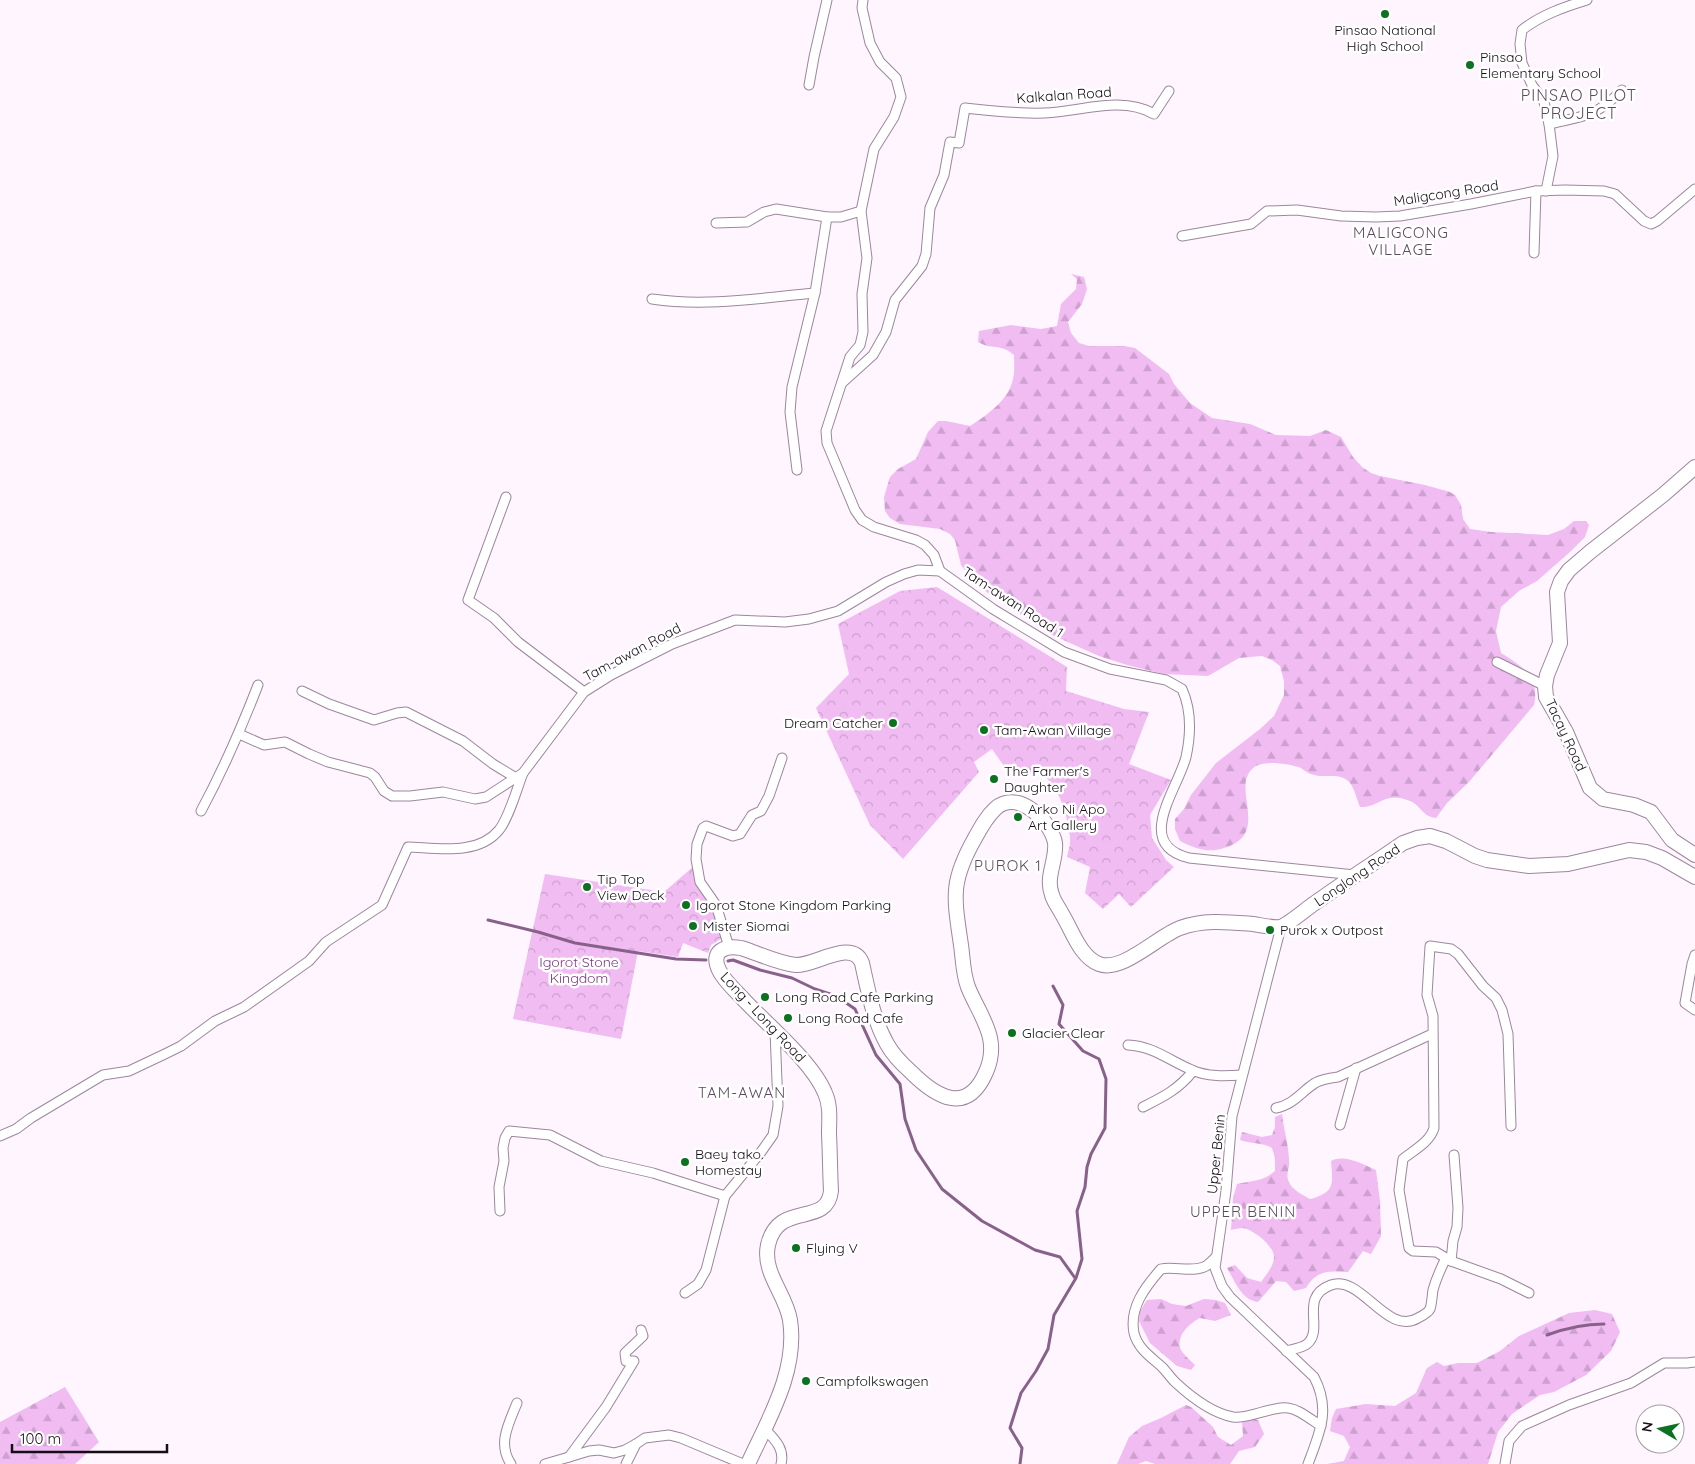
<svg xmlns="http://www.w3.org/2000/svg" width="1695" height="1464" font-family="Quicksand,sans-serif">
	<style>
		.forest { fill: url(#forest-firs) }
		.park { fill: url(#park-crowns) }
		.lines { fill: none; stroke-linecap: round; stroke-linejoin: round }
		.stream { stroke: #88618a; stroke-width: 3 }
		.street-casing { stroke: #9c879c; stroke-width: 11 }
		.secondary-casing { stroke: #9c879c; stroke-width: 16 }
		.street { stroke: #fff; stroke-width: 9 }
		.secondary { stroke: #fff; stroke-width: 14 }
		.poi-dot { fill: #0c7120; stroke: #fff; stroke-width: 2 }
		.labels { text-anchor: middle; stroke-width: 5; stroke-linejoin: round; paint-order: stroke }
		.poi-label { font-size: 14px; fill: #160e16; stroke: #fff; text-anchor: start }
		.street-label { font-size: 14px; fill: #160e16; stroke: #fff }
		.park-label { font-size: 14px; fill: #7a397e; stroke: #fff }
		.neighbourhood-label { font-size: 15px; letter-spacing: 1px; fill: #5d4a5e; stroke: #fff }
		.quarter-label { font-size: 16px; letter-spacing: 1px; fill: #5d4a5e; stroke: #fff }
	</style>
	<defs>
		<pattern id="forest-firs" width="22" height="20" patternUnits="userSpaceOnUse" patternTransform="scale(1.25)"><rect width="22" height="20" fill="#f0bcf2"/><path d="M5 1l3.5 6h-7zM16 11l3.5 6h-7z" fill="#cda0cf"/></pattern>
		<pattern id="park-crowns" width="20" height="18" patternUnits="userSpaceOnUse" patternTransform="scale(1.25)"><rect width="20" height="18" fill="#f0bcf2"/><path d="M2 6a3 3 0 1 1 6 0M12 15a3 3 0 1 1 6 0" fill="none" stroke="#cda0cf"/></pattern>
	</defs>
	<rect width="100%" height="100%" fill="#fef5fe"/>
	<!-- forest -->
	<g class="forest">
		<path d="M1071 274 1084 277 1087 289 1082 304 1068 322 1071 333 1079 343 1089 346H1124L1135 348 1169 374 1174 384 1190 403 1212 418 1250 424 1276 435 1310 436 1326 430 1341 437 1353 457 1362 467 1371 473 1380 476 1425 485 1450 492 1455 495 1461 505 1463 519 1470 529 1491 532 1548 535 1564 529 1574 521H1586L1589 525 1585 537 1570 552 1537 581 1519 591 1501 607 1496 631 1501 653C1523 667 1540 677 1534 705L1469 782 1447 803 1436 818C1421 816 1422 806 1410 801 1384 790 1380 808 1360 807 1357 800 1354 785 1347 780 1337 773 1326 778 1314 775 1309 774 1305 771 1301 768 1291 764 1266 760 1256 766 1227 784 1272 831 1227 847 1209 854 1196 849 1180 841L1175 829V819L1184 809 1191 795 1216 763 1260 729 1274 716 1284 695V681L1280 666 1272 660 1262 656 1239 658 1208 676 1164 674 1127 665 1099 656 1052 635 976 585 961 565 955 540 950 534 940 529 900 524 890 518 885 511 884 497 890 477 898 469 916 459 928 432 938 421H946L970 426C987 415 1009 400 1013 379 1015 372 1014 362 1014 355 1000 343 991 350 978 342L979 331 1011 325 1041 329 1057 326 1061 304 1076 289 1077 279Z"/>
		<path d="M1282 1114C1284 1132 1290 1149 1289 1166 1288 1171 1286 1177 1289 1182 1292 1190 1303 1195 1310 1199 1335 1192 1333 1185 1331 1161 1345 1154 1362 1164 1376 1170L1380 1201 1381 1236 1371 1254 1363 1251 1348 1272C1328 1271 1317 1270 1306 1288L1294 1291 1286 1282 1276 1281 1258 1302C1241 1300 1235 1281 1227 1268L1235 1265 1247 1278 1261 1282C1266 1275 1274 1266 1274 1257 1274 1246 1254 1230 1243 1228 1239 1228 1235 1229 1231 1230L1233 1198 1237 1184C1251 1181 1264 1181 1275 1171V1158L1272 1148C1262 1142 1250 1144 1240 1140L1242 1132 1262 1137 1272 1135 1275 1127V1117Z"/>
		<path d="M1161 1299 1172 1304 1186 1306 1204 1299 1216 1300 1225 1303 1231 1315 1215 1321 1200 1318C1190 1323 1175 1336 1181 1350 1184 1355 1191 1361 1195 1365L1191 1370 1177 1366 1150 1343 1139 1321 1140 1311 1147 1300Z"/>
		<polygon points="1595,1310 1612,1314 1620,1332 1611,1351 1586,1375 1554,1392 1540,1395 1512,1414 1498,1432 1488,1464 1327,1464 1344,1461 1350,1447 1344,1436 1330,1431 1332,1418 1336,1409 1366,1404 1395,1406 1416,1393 1427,1368 1437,1362 1444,1366 1458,1363 1477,1363 1500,1351 1519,1336 1569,1313"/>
		<polygon points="65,1387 99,1442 75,1464 0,1464 0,1422"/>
		<polygon points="1186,1405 1191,1407 1213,1427 1218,1437 1231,1445 1243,1436 1242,1421 1248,1417 1258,1420 1264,1434 1255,1447 1239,1451 1230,1464 1155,1464 1146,1461 1138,1464 1117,1464 1129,1437 1142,1426 1161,1418"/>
	</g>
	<!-- park -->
	<g class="park">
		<path d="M937 587 1067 667 1066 691 1124 709 1149 712 1129 764 1171 780 1150 815 1152 838 1166 860 1174 867 1131 907 1119 894 1103 909 1085 893 1090 867 1067 857C1068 851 1071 844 1070 838 1069 820 1059 784 1042 775 1033 770 1021 774 1011 776L992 749 974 762 979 772 903 859 870 825 816 708 849 674 838 624 900 591Z"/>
		<polygon points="694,866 715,910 722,938 711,945 708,953 683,943 678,957 638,951 621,1039 513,1019 545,874 664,892"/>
	</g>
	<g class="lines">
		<!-- stream -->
		<g class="stream">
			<polyline points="488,920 538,932 575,943 676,959 706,960"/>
			<polyline points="728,961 733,960 760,970 792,978 815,989 836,996 855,1009 876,1055 900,1084 905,1119 916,1150 942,1189 982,1221 1035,1250 1060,1257 1075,1278"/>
			<path d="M1547 1335C1566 1328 1583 1324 1604 1324"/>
			<polyline points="1020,1464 1022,1448 1010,1428 1021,1393 1036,1371 1048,1349 1054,1315 1076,1278 1082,1259 1077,1211 1085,1187 1087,1167 1091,1154 1105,1128 1106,1079 1099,1059 1083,1051 1059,1024 1063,1005 1053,986"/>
		</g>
		<!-- street casing -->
		<g class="street-casing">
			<g id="street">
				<path d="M863 0 862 8 870 43 880 62 896 78 901 97 894 117 874 149 861 211 867 258 862 294 863 332 860 345 850 357 826 431 827 443 855 510 862 520 874 527 916 540 925 545 934 555 940 571 993 609 1064 652 1110 669 1166 680 1182 689C1192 711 1191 734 1186 757 1178 789 1133 844 1189 858L1355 875"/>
				<polyline points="809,85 814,57 827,0"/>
				<path d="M1549 124C1584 116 1596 117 1622 90"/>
				<path d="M1546 191 1553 156 1549 124 1544 102 1532 85 1522 63 1520 44 1522 30C1541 15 1564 7 1587 0"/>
				<polyline points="716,223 747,222 764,212 776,209 827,217"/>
				<polyline points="1182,236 1251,224 1267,211 1297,210 1341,216 1376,217 1400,216 1471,204 1536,191 1565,190 1604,191 1615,194 1644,221 1651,224 1657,221 1695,189"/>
				<polyline points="1534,253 1536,191"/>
				<path d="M652 299C706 307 761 298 815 293"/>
				<path d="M842 383 873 355 886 332 895 300 922 266 926 254 930 208 944 175 950 142 959 143 965 108C992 111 1018 114 1045 113 1080 112 1121 95 1154 114L1169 91"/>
				<polyline points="797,470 790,412 792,387 815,293 827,217 841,217 861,211"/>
				<polyline points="506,497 468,600 494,618 518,642 584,692"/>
				<polyline points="1497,662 1545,686"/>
				<polyline points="302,691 329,704 374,720 397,713 406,712 463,741 493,764 516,778"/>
				<polyline points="239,734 264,745 285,742 309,754 328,762 370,773 375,777 384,791 392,796 410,796 443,792 475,799 486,797 523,773 584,692 611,675 672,644 735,620 785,622 809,619 838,611 886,582 904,574 918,570 940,571"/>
				<path d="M201 811C223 770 241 729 258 685"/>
				<path d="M1281 927 1232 1116 1226 1191 1215 1268 1222 1286 1230 1297 1314 1377C1331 1409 1320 1432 1308 1464"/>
				<polyline points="729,947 716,905 700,882 696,859 697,844 703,828 706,826 733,836 740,834 752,815 761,811 769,796 782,758"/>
				<polyline points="1695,955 1692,964 1685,1003 1695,1010"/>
				<path d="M1128 1045C1153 1046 1170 1061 1192 1070 1207 1077 1226 1076 1242 1075"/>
				<path d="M1143 1107C1163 1097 1179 1089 1193 1071"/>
				<path d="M1276 1108C1293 1105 1301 1092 1315 1083 1322 1079 1330 1078 1338 1077L1432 1034"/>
				<polyline points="1340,1125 1356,1068"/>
				<path d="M1511 1126 1508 1034 1502 1010 1496 998 1483 986 1458 954 1451 949 1430 946 1427 995 1433 1016 1434 1128C1430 1142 1414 1150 1403 1159L1399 1190 1409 1248 1413 1251 1436 1252 1451 1261 1501 1279 1529 1293"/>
				<path d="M0 1136 16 1129 31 1118 103 1075 129 1071 167 1053 181 1046 215 1021 244 1007 309 961 326 942 382 905 408 847C437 848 478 856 499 830 509 818 517 788 523 773"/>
				<polyline points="500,1211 499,1187 504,1161 503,1148 505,1138 509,1131 550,1135 601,1161 653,1173 725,1196 761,1152 773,1135 778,1106 775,1031"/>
				<path d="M1215 1258C1213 1260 1209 1264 1206 1266 1194 1273 1174 1266 1161 1269 1145 1287 1129 1308 1134 1333 1138 1349 1151 1357 1162 1367 1167 1372 1170 1377 1175 1382 1190 1396 1212 1413 1233 1417 1240 1418 1248 1416 1255 1414 1292 1404 1290 1405 1321 1426"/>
				<polyline points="1451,1261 1453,1241 1457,1227 1458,1208 1454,1155"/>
				<polyline points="685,1293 698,1284 706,1270 725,1196"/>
				<path d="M1286 1351C1293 1349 1302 1348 1307 1344 1325 1329 1298 1297 1331 1285 1361 1274 1387 1337 1418 1318 1422 1316 1428 1313 1430 1309 1432 1303 1432 1296 1433 1290 1436 1279 1441 1268 1446 1258"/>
				<path d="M764 1428C774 1439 785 1448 781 1464"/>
				<polyline points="636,1444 625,1450 614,1453 599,1450 589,1451 569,1457 606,1407 634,1361 626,1361 625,1353 643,1336 641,1330"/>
				<path d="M511 1464C497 1444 509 1423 517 1403"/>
				<polyline points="545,1464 569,1457"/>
				<polyline points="626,1464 636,1444 645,1438 669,1435 681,1438 743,1464"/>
				<polyline points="1505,1464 1509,1441 1522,1426 1569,1405 1631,1383 1664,1363 1687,1363 1695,1362"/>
			</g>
		</g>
		<!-- secondary casing -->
		<g class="secondary-casing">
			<g id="secondary">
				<polyline points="1695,467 1663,495 1590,552 1569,570 1561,581 1557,592 1560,643 1547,675 1545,686 1546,697 1566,732 1590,788 1603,799 1634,805 1651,812 1672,840 1695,855"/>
				<path d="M748 1464C768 1420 798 1371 790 1320 786 1294 762 1273 768 1245 778 1200 827 1228 831 1191 830 1172 830 1153 829 1134 829 1121 831 1106 825 1093 813 1063 769 1026 746 1002 737 992 724 981 719 970 710 951 725 945 741 948 758 953 777 963 796 965 815 966 852 938 862 963 868 990 873 1019 887 1044 893 1055 902 1064 911 1072 936 1097 967 1116 986 1072 1001 1038 980 1017 968 987 963 974 963 959 961 945 954 897 950 882 975 838 981 827 987 816 996 808 1018 789 1051 821 1055 843 1057 860 1045 877 1052 895 1054 902 1059 908 1062 914 1072 930 1080 957 1099 964 1122 973 1158 936 1180 928 1203 919 1229 922 1253 924 1261 925 1272 928 1280 927 1288 925 1307 908 1315 903 1344 882 1374 863 1403 843L1417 838 1430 836 1446 841 1475 856 1487 860 1529 866 1568 864 1629 850 1646 852 1662 858 1695 877"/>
			</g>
		</g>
		<!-- street -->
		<use href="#street" class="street"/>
		<!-- secondary -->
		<use href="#secondary" class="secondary"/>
	</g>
	<!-- markers -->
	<g class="poi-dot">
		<circle cx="1385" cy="14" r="5"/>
		<circle cx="1470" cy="65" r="5"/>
		<circle cx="893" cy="723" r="5"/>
		<circle cx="984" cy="730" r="5"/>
		<circle cx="994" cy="779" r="5"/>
		<circle cx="1018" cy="817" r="5"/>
		<circle cx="587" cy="887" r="5"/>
		<circle cx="686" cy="905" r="5"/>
		<circle cx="693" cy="926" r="5"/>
		<circle cx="1270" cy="930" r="5"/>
		<circle cx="765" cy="997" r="5"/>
		<circle cx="788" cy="1018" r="5"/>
		<circle cx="1012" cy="1033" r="5"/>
		<circle cx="685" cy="1162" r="5"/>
		<circle cx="796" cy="1248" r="5"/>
		<circle cx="806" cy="1381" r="5"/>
	</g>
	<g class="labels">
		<!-- poi labels -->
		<g class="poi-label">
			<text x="1385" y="35" text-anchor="middle">Pinsao National<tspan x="1385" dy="16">High School</tspan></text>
			<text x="1480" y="62">Pinsao<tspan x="1480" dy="16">Elementary School</tspan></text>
			<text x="883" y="728" text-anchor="end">Dream Catcher</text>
			<text x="994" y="735">Tam-Awan Village</text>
			<text x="1004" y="776">The Farmer's<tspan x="1004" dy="16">Daughter</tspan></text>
			<text x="1028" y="814">Arko Ni Apo<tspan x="1028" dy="16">Art Gallery</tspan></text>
			<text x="597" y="884">Tip Top<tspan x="597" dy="16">View Deck</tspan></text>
			<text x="696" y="910">Igorot Stone Kingdom Parking</text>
			<text x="703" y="931">Mister Siomai</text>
			<text x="1280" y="935">Purok x Outpost</text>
			<text x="775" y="1002">Long Road Cafe Parking</text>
			<text x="798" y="1023">Long Road Cafe</text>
			<text x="1022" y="1038">Glacier Clear</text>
			<text x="695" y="1159">Baey tako.<tspan x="695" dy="16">Homestay</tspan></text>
			<text x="806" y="1253">Flying V</text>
			<text x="816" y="1386">Campfolkswagen</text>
		</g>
		<!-- street labels -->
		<g class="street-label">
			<text transform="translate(1064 95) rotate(-4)" y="5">Kalkalan Road</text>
			<text transform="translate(1446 193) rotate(-9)" y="5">Maligcong Road</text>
			<text transform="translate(1013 602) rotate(33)" y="5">Tam-awan Road 1</text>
			<text transform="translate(632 652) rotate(-28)" y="5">Tam-awan Road</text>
			<text transform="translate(1566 735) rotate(65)" y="5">Tacay Road</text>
			<text transform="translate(1357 875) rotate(-34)" y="5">Longlong Road</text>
			<text transform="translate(763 1017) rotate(47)" y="5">Long - Long Road</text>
			<text transform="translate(1216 1154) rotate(-84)" y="5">Upper Benin</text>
		</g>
		<!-- park labels -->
		<g class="park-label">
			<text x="579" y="967">Igorot Stone<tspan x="579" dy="16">Kingdom</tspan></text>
		</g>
		<!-- neighbourhood labels -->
		<g class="neighbourhood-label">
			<text x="1401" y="238">MALIGCONG<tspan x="1401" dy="17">VILLAGE</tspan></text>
			<text x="1008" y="871">PUROK 1</text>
			<text x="742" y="1098">TAM-AWAN</text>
			<text x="1243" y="1217">UPPER BENIN</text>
		</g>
		<!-- quarter labels -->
		<g class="quarter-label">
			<text x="1579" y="101">PINSAO PILOT<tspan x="1579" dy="18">PROJECT</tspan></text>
		</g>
	</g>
	<!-- north arrow -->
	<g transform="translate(1660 1429) rotate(279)"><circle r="24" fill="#ffffff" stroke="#a29fa2"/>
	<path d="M0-4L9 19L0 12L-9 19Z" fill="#0c7120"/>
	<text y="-8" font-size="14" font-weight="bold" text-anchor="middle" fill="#160e16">N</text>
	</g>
	<!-- scale -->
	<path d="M12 1444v8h155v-8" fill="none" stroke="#160e16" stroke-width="2.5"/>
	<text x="20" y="1444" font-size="15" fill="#160e16" stroke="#ffffff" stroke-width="4" paint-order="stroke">100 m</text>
</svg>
